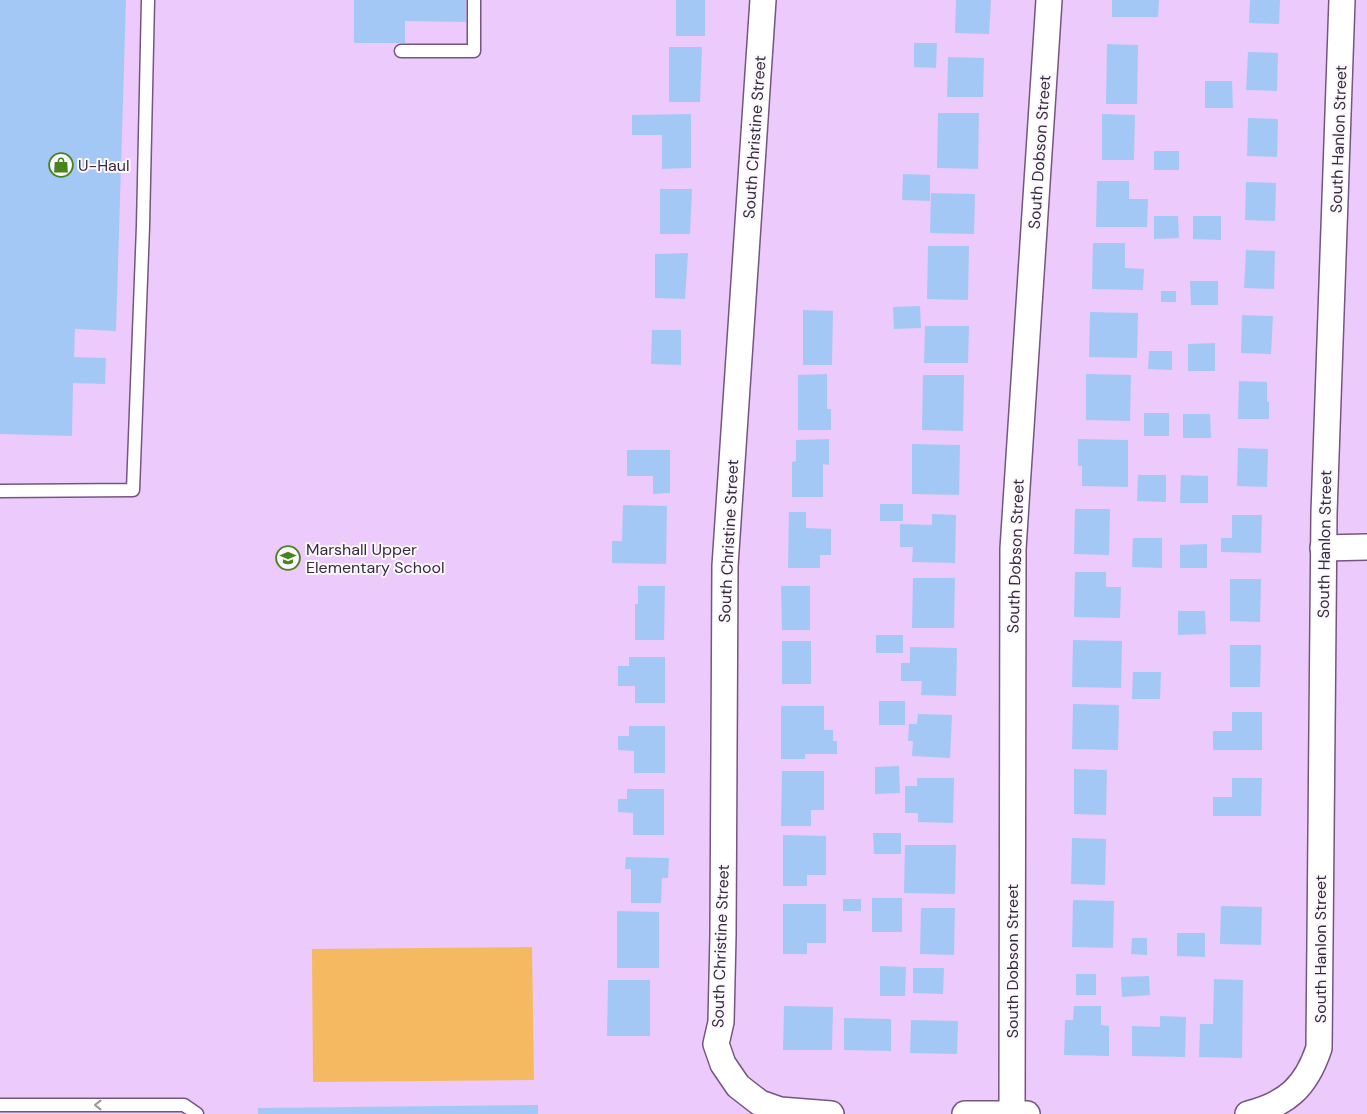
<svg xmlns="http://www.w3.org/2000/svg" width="1367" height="1114" font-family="'DM Sans',sans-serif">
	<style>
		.green { fill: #f5b962 }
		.building { fill: #a4c8f6 }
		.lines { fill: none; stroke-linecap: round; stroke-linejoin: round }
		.lane-casing { stroke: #745681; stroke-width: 15 }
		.street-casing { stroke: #745681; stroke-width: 28 }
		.lane { stroke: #fff; stroke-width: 12 }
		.street { stroke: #fff; stroke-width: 25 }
		.oneway { stroke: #9b949e }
		.labels { text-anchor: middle; stroke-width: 4; stroke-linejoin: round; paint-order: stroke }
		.street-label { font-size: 16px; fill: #372a3c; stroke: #fbf8fd }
		.poi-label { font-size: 16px; fill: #372a3c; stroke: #fbf8fd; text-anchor: start }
	</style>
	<rect width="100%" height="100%" fill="#eccafb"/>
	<!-- green -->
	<polygon class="green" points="532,947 534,1080 313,1082 312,949"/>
	<!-- building -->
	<g class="building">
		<polygon points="0,0 126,0 116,331 75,329 74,357 106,358 105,384 73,383 72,436 0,434"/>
		<polygon points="354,0 466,0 466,22 405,21 405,43 354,43"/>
		<rect x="676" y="0" width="29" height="36"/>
		<polygon points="956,0 991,0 989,34 955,33"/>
		<polygon points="1112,0 1159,0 1158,17 1112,17"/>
		<polygon points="1250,0 1280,0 1279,24 1249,23"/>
		<polygon points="914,43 937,43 936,68 914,67"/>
		<polygon points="1107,44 1138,45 1137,104 1106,104"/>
		<polygon points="669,47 702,47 700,102 669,102"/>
		<polygon points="1248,52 1278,53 1277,91 1246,90"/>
		<polygon points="948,57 984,58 983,97 947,97"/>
		<polygon points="1205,81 1232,81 1233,108 1205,108"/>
		<polygon points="938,113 979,113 978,169 937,168"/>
		<polygon points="691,114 691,168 662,169 662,135 632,135 632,115"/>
		<polygon points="1102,114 1135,115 1134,160 1102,160"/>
		<polygon points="1248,118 1278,119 1277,157 1247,156"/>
		<rect x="1154" y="151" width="25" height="19"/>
		<polygon points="903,174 930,175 930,201 902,200"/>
		<polygon points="1097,181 1129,181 1129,199 1148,199 1147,227 1096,227"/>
		<polygon points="1246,182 1276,183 1275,221 1245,220"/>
		<polygon points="660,189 692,189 690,234 660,234"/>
		<polygon points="931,193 975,194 974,234 930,233"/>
		<polygon points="1154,216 1178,216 1179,238 1154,239"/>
		<polygon points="1193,216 1221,216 1221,240 1193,239"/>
		<polygon points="1093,243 1125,243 1125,268 1144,269 1143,290 1092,289"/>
		<polygon points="928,246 969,246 968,300 927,299"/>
		<polygon points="1246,250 1275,251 1274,289 1244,288"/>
		<polygon points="688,253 685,299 655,298 655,254"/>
		<polygon points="1190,281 1218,281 1218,305 1191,305"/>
		<rect x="1161" y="291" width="15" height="11"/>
		<polygon points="920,306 921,328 894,329 893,307"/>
		<polygon points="803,310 833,311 832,365 803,365"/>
		<polygon points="1090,312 1138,313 1137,358 1089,357"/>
		<polygon points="1242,315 1273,316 1271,354 1241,353"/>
		<polygon points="925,326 969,326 968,363 924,363"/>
		<polygon points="652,330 681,330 681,365 651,364"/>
		<polygon points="1215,343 1215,371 1188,371 1188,344"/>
		<polygon points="1149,351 1172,351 1172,370 1148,369"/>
		<polygon points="827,374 827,409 831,409 831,430 798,430 798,375"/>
		<polygon points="1086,374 1131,375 1130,421 1086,420"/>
		<polygon points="923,375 964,375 963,431 922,430"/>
		<polygon points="1239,381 1267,382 1267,401 1269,402 1269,419 1238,419"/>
		<rect x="1144" y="413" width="25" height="23"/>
		<polygon points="1183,414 1210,414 1211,438 1183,438"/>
		<polygon points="829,439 829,465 823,464 823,497 792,497 792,462 796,461 796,440"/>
		<polygon points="1078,439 1128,440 1128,487 1082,486 1082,466 1078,466"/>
		<polygon points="912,444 960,445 959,495 912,494"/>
		<polygon points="1238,448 1268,449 1267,487 1237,486"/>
		<polygon points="627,450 670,450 670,493 653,494 653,476 627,476"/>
		<polygon points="1138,475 1166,475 1166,502 1137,501"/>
		<polygon points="1181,475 1208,476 1208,503 1180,503"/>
		<rect x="880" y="504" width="23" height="17"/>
		<polygon points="623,505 667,506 666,564 612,563 612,541 622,541"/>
		<polygon points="1075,509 1110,509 1109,555 1074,554"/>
		<polygon points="789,512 806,512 806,528 831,529 831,555 820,555 820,568 788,568"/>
		<polygon points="932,514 956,515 955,563 912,562 913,547 900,547 900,524 932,525"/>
		<polygon points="1232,515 1262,515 1261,553 1221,552 1221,538 1232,538"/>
		<polygon points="1133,538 1162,538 1162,568 1132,567"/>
		<polygon points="1207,544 1207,568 1180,568 1180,545"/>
		<polygon points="1075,572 1106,572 1106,587 1121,587 1120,618 1074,617"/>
		<polygon points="913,578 955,578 954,628 912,628"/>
		<polygon points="1230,579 1261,579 1260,622 1230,621"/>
		<polygon points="638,586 665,586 664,640 635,640 635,604 638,604"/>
		<polygon points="781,586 810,586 810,630 782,630"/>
		<polygon points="1178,611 1205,611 1206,634 1178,635"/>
		<rect x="876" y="635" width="27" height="18"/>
		<polygon points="1073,640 1122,641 1121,688 1072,687"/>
		<rect x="782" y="641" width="29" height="43"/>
		<polygon points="1230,645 1261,645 1260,687 1230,687"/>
		<polygon points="910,647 957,648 956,696 921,695 922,681 901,681 901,663 910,663"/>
		<polygon points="629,657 665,657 665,703 635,703 635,686 618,686 618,666 629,666"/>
		<polygon points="1133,672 1161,672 1160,699 1132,699"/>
		<rect x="879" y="701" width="26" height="24"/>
		<polygon points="1073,704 1119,705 1118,750 1072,749"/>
		<polygon points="781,706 824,706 824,730 833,730 833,741 837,741 837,754 805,754 805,759 781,759"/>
		<polygon points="1232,712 1262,712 1262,750 1213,750 1213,731 1232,731"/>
		<polygon points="918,714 952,715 950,758 912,756 913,741 908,741 909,724 917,724"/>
		<polygon points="629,726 665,726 665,773 634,773 634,751 618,750 618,736 629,736"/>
		<polygon points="899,766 900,793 875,794 875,767"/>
		<polygon points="1074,769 1107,770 1106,815 1074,814"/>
		<polygon points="782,771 824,771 824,810 811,810 811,826 781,826"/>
		<polygon points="917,778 954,778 953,823 918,822 918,813 905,813 905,786 917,786"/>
		<polygon points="1232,778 1262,778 1261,816 1213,816 1213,797 1232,797"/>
		<polygon points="627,789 664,789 664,835 633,835 633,813 618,812 618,799 627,799"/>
		<polygon points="873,833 901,833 901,854 874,854"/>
		<polygon points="783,835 826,836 826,875 807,875 807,886 783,886"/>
		<polygon points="1072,838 1106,839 1105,885 1071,884"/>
		<polygon points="905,845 956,845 955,894 904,893"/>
		<polygon points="626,857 669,858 668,878 662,878 661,903 631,903 631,869 625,869"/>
		<rect x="872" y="898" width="30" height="34"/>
		<rect x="843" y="899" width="18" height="12"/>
		<polygon points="1073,900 1114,901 1113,948 1072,947"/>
		<polygon points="783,904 826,904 826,943 807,943 807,954 783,954"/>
		<polygon points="1221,906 1262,907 1261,945 1220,944"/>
		<polygon points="921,908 955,908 954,955 920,954"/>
		<polygon points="617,911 659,912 659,968 617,968"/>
		<polygon points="1177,933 1205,933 1205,957 1177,956"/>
		<polygon points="1132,938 1147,938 1147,955 1131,954"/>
		<polygon points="880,966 906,967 905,996 880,996"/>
		<polygon points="913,968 944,968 943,994 913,993"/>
		<rect x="1076" y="974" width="20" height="21"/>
		<polygon points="1149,976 1150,995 1122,997 1121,977"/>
		<polygon points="1214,979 1243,980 1242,1058 1199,1057 1200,1024 1213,1024"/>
		<polygon points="608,980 650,980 650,1036 607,1036"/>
		<polygon points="784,1006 833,1007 832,1050 783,1050"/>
		<polygon points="1074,1006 1101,1006 1101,1025 1109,1026 1109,1056 1064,1055 1065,1020 1073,1020"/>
		<polygon points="1160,1016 1186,1017 1185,1057 1132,1056 1132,1026 1160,1027"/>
		<polygon points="844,1018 891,1019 891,1051 844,1050"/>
		<polygon points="911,1020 958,1021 957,1054 910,1053"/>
		<polygon points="538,1105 538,1114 258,1114 258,1108"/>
	</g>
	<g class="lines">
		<!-- lane casing -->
		<g class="lane-casing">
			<g id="lane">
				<polyline points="401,51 474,51 474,0"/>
				<polyline points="0,491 133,490 143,226 148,0"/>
				<polyline points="0,1105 184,1105 197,1114"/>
			</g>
		</g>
		<!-- street casing -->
		<g class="street-casing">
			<g id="street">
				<polyline points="763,0 725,566 723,935 721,1022 716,1044 723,1064 738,1086 760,1103 780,1110 831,1114"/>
				<polyline points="1323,548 1367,547"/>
				<polyline points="965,1114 1027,1114"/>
				<polyline points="1012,1114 1013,549 1049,0"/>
				<path d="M1248 1114C1287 1104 1306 1087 1319 1048L1324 513 1342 0"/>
			</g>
		</g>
		<!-- lane -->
		<use href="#lane" class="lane"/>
		<!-- street -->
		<use href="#street" class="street"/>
	</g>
	<!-- one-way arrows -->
	<defs><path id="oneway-chevron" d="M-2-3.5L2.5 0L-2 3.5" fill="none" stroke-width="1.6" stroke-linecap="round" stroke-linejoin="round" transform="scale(1.25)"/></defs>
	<use class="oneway" href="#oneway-chevron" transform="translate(98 1105) rotate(-180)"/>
	<!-- icons -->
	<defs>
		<g id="shop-ring" transform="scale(1.25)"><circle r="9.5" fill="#fbf8fd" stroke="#49831d" stroke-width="1.5"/><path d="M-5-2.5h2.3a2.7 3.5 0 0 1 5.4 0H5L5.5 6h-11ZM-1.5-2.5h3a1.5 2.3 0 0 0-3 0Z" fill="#49831d"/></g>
		<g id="school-ring" transform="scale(1.25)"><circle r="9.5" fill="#fbf8fd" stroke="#49831d" stroke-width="1.5"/><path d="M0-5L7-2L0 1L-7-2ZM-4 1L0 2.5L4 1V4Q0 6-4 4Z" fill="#49831d"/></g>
	</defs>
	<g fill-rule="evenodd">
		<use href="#shop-ring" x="61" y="165"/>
		<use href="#school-ring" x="288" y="558"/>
	</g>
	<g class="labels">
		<!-- street labels -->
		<g class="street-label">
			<text transform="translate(754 137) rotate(-86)" y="6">South Christine Street</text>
			<text transform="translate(1338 139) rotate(-88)" y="6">South Hanlon Street</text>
			<text transform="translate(1039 152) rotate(-86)" y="6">South Dobson Street</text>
			<text transform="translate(728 541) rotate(-87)" y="6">South Christine Street</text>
			<text transform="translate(1324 544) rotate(-89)" y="6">South Hanlon Street</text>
			<text transform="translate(1015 556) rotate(-88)" y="6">South Dobson Street</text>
			<text transform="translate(720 946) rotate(-88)" y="6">South Christine Street</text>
			<text transform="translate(1320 949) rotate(-90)" y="6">South Hanlon Street</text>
			<text transform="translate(1012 961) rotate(-90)" y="6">South Dobson Street</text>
		</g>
		<!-- poi labels -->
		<g class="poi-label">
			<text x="78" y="171">U-Haul</text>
			<text x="306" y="555">Marshall Upper<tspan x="306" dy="18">Elementary School</tspan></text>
		</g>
	</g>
</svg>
